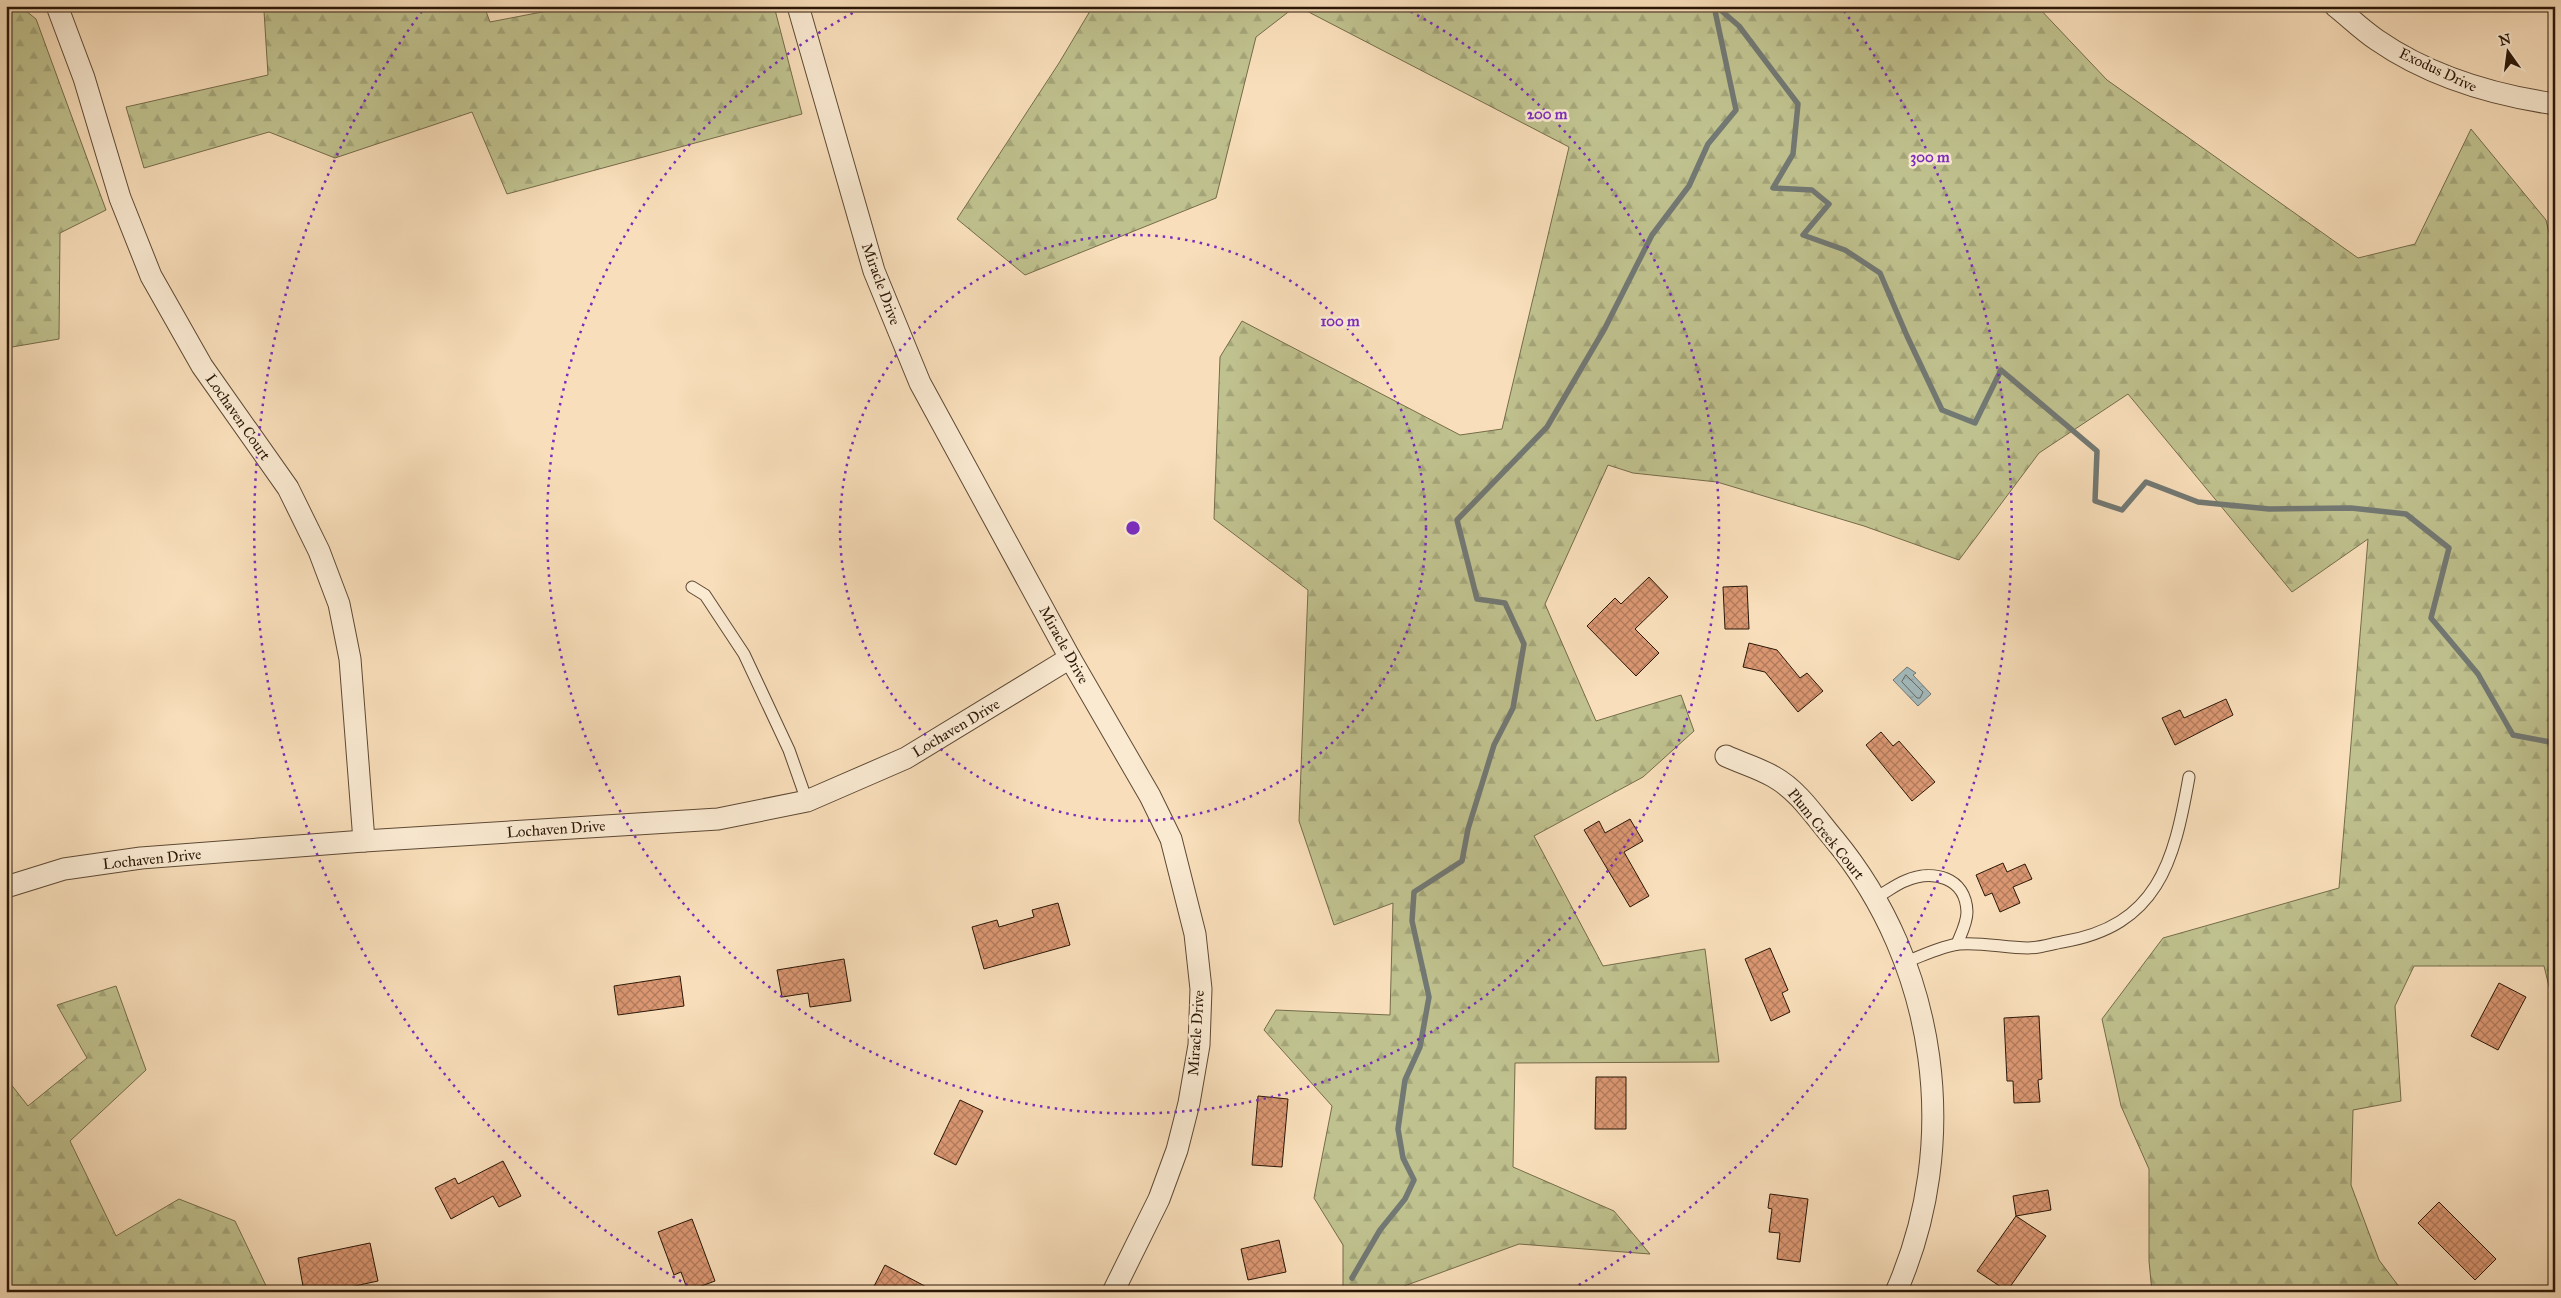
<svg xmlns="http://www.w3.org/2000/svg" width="2561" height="1298" font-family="'IM FELL Great Primer',serif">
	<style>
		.forest { fill: url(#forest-firs); stroke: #756c4a }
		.water { fill: url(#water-ripples); stroke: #727873 }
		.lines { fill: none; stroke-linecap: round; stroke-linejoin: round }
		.shore { stroke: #666861; stroke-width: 1 }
		.stream { stroke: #727873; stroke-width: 5.5 }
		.building { fill: url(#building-cross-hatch); stroke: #2b1707 }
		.lane-casing { stroke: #5e4934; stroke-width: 13 }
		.street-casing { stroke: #5e4934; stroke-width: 23 }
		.lane { stroke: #faead2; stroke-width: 11 }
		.street { stroke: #faead2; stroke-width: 21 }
		.ring { fill: none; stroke: #7b2cbf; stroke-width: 2.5; stroke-dasharray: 2.5 5 }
		.labels { text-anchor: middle; stroke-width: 5; stroke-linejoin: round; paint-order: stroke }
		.street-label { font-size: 15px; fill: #2b1707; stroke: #faead2 }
		.centre { fill: #7b2cbf; stroke: #faead2; stroke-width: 2.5 }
		.ring-label { font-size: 15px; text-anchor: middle; font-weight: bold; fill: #7b2cbf; stroke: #faead2; stroke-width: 5; stroke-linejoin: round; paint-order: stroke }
	</style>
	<defs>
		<pattern id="forest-firs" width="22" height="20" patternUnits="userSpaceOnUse" patternTransform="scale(1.25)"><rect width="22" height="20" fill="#bfc18e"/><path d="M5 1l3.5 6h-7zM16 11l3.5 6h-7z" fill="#a4a579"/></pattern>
		<pattern id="water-ripples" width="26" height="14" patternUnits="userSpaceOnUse" patternTransform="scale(1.25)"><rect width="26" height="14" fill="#a2b9bb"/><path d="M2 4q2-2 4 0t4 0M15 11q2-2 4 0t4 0" fill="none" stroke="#8c9e9f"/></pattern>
		<pattern id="building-cross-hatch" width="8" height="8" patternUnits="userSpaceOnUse" patternTransform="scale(1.25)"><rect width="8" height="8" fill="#da9772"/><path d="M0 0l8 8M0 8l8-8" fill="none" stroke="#b17a5c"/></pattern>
	</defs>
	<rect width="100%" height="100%" fill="#f8deba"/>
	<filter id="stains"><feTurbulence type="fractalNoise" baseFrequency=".004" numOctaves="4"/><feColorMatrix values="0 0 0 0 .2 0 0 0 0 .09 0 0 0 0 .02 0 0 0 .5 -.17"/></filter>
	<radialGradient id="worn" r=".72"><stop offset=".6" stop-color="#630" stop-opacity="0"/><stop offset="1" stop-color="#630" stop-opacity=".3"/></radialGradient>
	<!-- forest -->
	<g class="forest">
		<polygon points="6,6 20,6 36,19 106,210 60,233 59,339 6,348"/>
		<polygon points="259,6 484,6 490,22 573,6 774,6 802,114 507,194 472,112 335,158 269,132 144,168 126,107 268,75 264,11"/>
		<polygon points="1093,6 1296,6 1256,37 1216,198 1025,275 957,219 1059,63"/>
		<polygon points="1297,6 2037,6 2107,80 2358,258 2415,244 2471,129 2546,220 2555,258 2555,1011 2544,966 2414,966 2395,1006 2401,1101 2353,1110 2351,1185 2379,1260 2403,1292 2152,1292 2149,1261 2149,1169 2121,1106 2102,1019 2163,938 2339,888 2368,539 2292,592 2128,394 2039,453 1959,560 1864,526 1717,482 1633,473 1608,465 1545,604 1596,721 1681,695 1694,731 1643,777 1534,836 1603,966 1705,949 1719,1062 1515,1063 1513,1167 1614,1211 1650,1254 1519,1244 1388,1292 1343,1292 1343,1245 1314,1198 1332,1106 1264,1030 1276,1010 1390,1015 1393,903 1334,925 1299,821 1308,590 1214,519 1220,357 1242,321 1460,435 1502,429 1569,147"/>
		<polygon points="116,986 146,1070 70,1141 116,1236 179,1199 235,1221 269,1292 6,1292 6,1078 28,1106 87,1058 57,1005"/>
	</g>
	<!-- water -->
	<polygon class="water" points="1907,667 1916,673 1913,675 1931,694 1918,706 1893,680"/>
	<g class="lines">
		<!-- shore -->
		<polygon class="shore" points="1906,675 1923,692 1920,698 1917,698 1902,682"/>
		<!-- stream -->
		<g class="stream">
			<polyline points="1716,6 1739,26 1798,104 1793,154 1773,188 1812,190 1829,204 1803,235 1845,250 1880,273 1907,336 1942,410 1975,423 2001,370 2097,451 2095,501 2122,510 2146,482 2198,502 2269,509 2351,508 2406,514 2449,548 2431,618 2478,674 2513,735 2555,743"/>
			<polyline points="1352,1278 1380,1230 1405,1199 1414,1180 1403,1158 1398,1129 1405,1080 1420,1047 1429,997 1412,921 1414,892 1462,861 1468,829 1494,745 1513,708 1524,644 1505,603 1477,599 1457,520 1547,427 1605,328 1652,235 1689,186 1708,144 1736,110 1714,6"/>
		</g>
	</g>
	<!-- building -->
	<g class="building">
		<polygon points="1649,577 1668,597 1635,629 1659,653 1636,676 1587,626 1615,598 1621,604"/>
		<polygon points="1747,586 1749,629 1725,629 1723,587"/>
		<polygon points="1749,643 1777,650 1800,678 1807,673 1823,691 1798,712 1765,672 1743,667"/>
		<polygon points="2226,699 2233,715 2175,745 2162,718 2180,710 2184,718"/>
		<polygon points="1881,732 1893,746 1899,741 1935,782 1912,801 1866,745"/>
		<polygon points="1630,819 1643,841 1624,852 1649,896 1630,907 1584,830 1599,821 1605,833"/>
		<polygon points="2003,863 2007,872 2025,864 2032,879 2013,887 2020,903 2000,912 1992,893 1985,896 1976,875"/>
		<polygon points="1058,903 1070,945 984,969 972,927 997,920 999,927 1034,917 1032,910"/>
		<polygon points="1770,948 1788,990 1782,993 1790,1012 1771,1021 1745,959"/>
		<polygon points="844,959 851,1001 810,1007 808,993 782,997 777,970"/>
		<polygon points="680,976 684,1006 618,1015 614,986"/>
		<polygon points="2499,983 2526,997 2498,1050 2471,1036"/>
		<polygon points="2039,1016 2042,1079 2038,1080 2040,1102 2014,1103 2013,1081 2007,1081 2004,1018"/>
		<polygon points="1596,1077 1626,1077 1626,1129 1595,1129"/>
		<polygon points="1258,1096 1288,1099 1282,1167 1252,1165"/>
		<polygon points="960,1100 983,1111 956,1165 934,1154"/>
		<polygon points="503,1161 521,1196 499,1207 493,1196 451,1219 435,1188 455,1178 458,1184"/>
		<polygon points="2048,1190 2051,1210 2016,1216 2013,1196"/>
		<polygon points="1770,1194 1808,1199 1800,1262 1777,1259 1780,1233 1769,1232 1772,1209 1768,1208"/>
		<polygon points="2439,1202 2496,1259 2475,1280 2418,1223"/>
		<polygon points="2016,1216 2046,1236 2007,1291 1977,1271"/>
		<polygon points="692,1219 715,1281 688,1291 681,1272 674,1275 658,1232"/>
		<polygon points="1279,1240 1286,1272 1248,1280 1241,1249"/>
		<polygon points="370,1243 378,1281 327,1292 304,1292 298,1258"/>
		<polygon points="885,1265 936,1292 871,1292"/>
	</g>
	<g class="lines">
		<!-- lane casing -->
		<g class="lane-casing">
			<g id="lane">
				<polyline points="692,587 705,595 744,654 789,750 807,801"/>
				<path d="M1875 898C1885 893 1895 885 1905 881 1933 869 1966 877 1967 912 1967 923 1961 934 1957 944"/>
				<path d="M1905 962C1922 956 1942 946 1959 944 1983 942 2005 948 2028 948 2039 948 2051 944 2062 942 2158 926 2174 862 2189 777"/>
			</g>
		</g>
		<!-- street casing -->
		<g class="street-casing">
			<g id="street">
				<polyline points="57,6 84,78 120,198 151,276 202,366 288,488 319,551 339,604 350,659 364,841"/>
				<polyline points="798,6 874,271 920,383 1070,658 1150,796 1171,839 1195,934 1201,989 1199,1045 1189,1103 1177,1150 1159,1199 1113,1292"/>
				<path d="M2335 6C2349 17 2362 30 2377 40 2429 76 2493 95 2555 104"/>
				<path d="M1726 756C1741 763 1759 768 1774 777 1799 791 1816 818 1834 839 1938 965 1962 1143 1896 1292"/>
				<polyline points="6,887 64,869 141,858 364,841 718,819 807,801 906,758 1070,658"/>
			</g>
		</g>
		<!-- lane -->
		<use href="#lane" class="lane"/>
		<!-- street -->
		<use href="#street" class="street"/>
	</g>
	<!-- distance rings -->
	<g class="ring">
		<circle cx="1133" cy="528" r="293"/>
		<path d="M1404 8A586 586 0 1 1 862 8"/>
		<path d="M694 1289A879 879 0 0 1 422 11M1844 11A879 879 0 0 1 1572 1289"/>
	</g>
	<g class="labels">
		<!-- street labels -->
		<g class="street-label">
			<text transform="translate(2438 70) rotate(25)" y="5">Exodus Drive</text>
			<text transform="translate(881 284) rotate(70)" y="5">Miracle Drive</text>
			<text transform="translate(238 417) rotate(55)" y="5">Lochaven Court</text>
			<text transform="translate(1064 645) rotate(61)" y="5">Miracle Drive</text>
			<text transform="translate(956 728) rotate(-31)" y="5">Lochaven Drive</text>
			<text transform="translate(556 829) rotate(-4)" y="5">Lochaven Drive</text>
			<text transform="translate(1826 834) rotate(51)" y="5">Plum Creek Court</text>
			<text transform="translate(152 859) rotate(-6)" y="5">Lochaven Drive</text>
			<text transform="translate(1196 1033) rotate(-86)" y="5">Miracle Drive</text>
		</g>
	</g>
	<circle cx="1133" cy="528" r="8" class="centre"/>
	<g class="ring-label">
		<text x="1547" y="119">200 m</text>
		<text x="1930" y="162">300 m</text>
		<text x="1340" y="326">100 m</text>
	</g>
	<!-- margin -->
	<rect width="2561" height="1298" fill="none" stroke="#f8deba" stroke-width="25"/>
	<rect x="8" y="8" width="2546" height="1283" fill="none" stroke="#2b1707" stroke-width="2.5"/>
	<rect x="12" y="12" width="2536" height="1273" fill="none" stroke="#2b1707"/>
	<!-- north arrow -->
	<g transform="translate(2508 52) rotate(346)" stroke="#faead2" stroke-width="4" paint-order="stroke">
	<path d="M0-4L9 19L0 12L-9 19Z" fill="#2b1707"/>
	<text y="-8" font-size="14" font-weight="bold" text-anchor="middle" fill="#2b1707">N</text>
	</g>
	<rect width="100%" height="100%" filter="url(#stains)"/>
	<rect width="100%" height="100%" fill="url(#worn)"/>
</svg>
